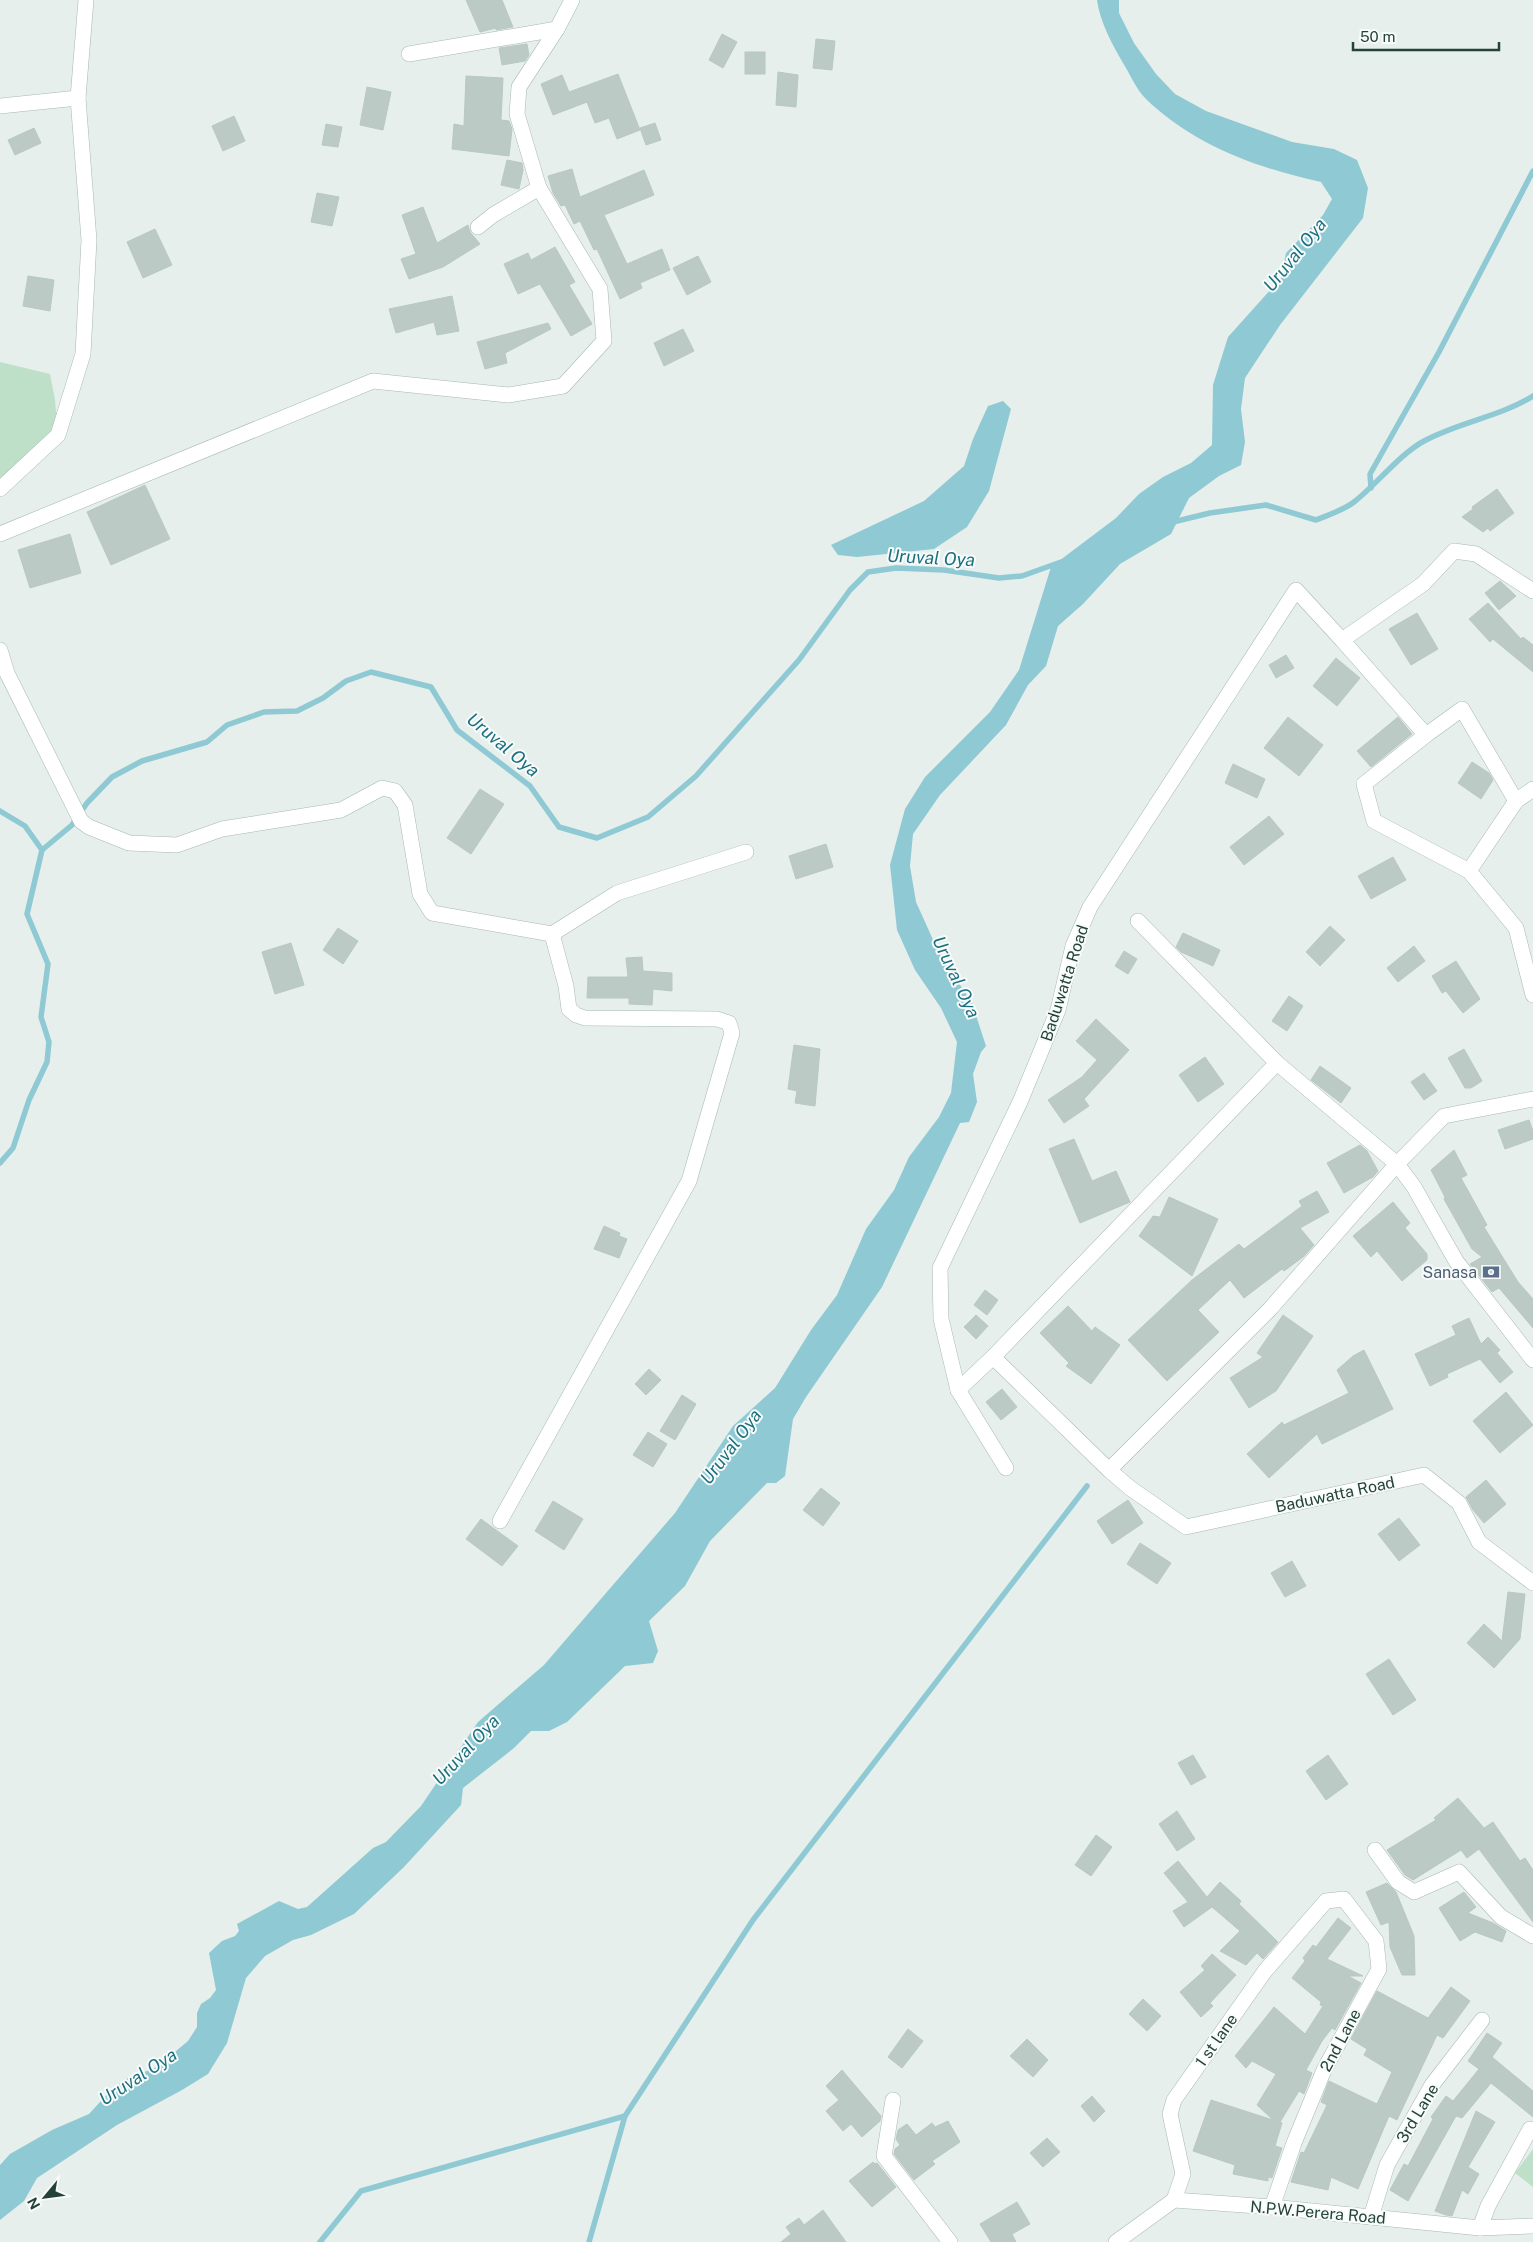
<svg xmlns="http://www.w3.org/2000/svg" width="1533" height="2242" font-family="'Public Sans',sans-serif">
	<style>
		.green { fill: #bfe0c8 }
		.water { fill: #8ec9d4 }
		.lines { fill: none; stroke-linecap: round; stroke-linejoin: round }
		.stream { stroke: #8ec9d4; stroke-width: 5.5 }
		.building { fill: #bbcac4; stroke: #b8c9c2 }
		.street-casing { stroke: #a8b8b2; stroke-width: 16 }
		.street { stroke: #fff; stroke-width: 15 }
		.labels { text-anchor: middle; stroke-width: 4; stroke-linejoin: round; paint-order: stroke }
		.street-label { font-size: 16px; fill: #24423a; stroke: #f7fbf9 }
		.service-label { font-size: 16px; fill: #4e5e75; stroke: #f7fbf9; text-anchor: end }
		.water-label { font-size: 18px; font-style: italic; fill: #1c6f80; stroke: #f7fbf9 }
	</style>
	<rect width="100%" height="100%" fill="#e6efeb"/>
	<!-- green -->
	<g class="green">
		<polygon points="0,362 50,374 55,400 58,435 0,489"/>
		<polygon points="1533,2149 1533,2187 1515,2173"/>
	</g>
	<!-- water -->
	<g class="water">
		<path d="M1097 0H1119V13L1134 43 1156 74 1175 94 1206 111 1292 142 1334 149 1357 160 1368 188 1363 218 1280 325 1245 378 1241 409 1245 442 1241 465 1219 476 1189 498 1171 534 1120 564 1083 604 1058 626 1046 666 1028 685 1006 725 940 795 913 834 910 866 916 902 939 953 972 1003 986 1046 981 1052 973 1074 977 1102 969 1122 960 1123 882 1287 806 1397 793 1419 785 1476 776 1483H767L710 1541 685 1586 649 1621 658 1651 653 1663 625 1666 567 1722 549 1731H531L514 1748 463 1788 461 1805 403 1868 354 1914 311 1935 293 1940 265 1956 246 1978 227 2043 208 2074 182 2090 117 2125 37 2178 24 2201 0 2220V2165L10 2154 52 2130 89 2114 111 2090 126 2079 157 2067 188 2041 197 2027V2013L201 2004 210 1998 216 1990 209 1953 222 1941 235 1936 239 1931 237 1924 279 1901 298 1909 307 1907 373 1848 386 1842 421 1806 478 1722 544 1665 675 1513 733 1426 775 1388 811 1330 837 1295 866 1229 894 1190 909 1157 939 1117 951 1093 957 1042 941 1008 915 970 897 930 890 865 905 809 925 777 990 712 1019 670 1051 567 1116 518 1139 494 1163 477 1191 463 1212 445 1213 385 1228 337 1281 278 1286 253 1323 215 1332 199 1321 182C1257 168 1193 145 1145 98 1136 89 1130 74 1123 63 1112 44 1100 22 1097 0Z"/>
		<polygon points="1003,401 1011,409 989,491 967,527 934,549 857,557 838,555 831,545 924,501 964,466 973,439 988,406"/>
	</g>
	<g class="lines">
		<!-- stream -->
		<g class="stream">
			<polyline points="1371,488 1370,474 1439,352 1533,171"/>
			<path d="M1173 522 1210 513 1266 505 1316 520C1328 515 1344 510 1354 502 1376 485 1400 454 1424 441 1459 422 1499 417 1533 396"/>
			<polyline points="0,811 25,826 42,850 72,825 87,803 112,777 142,761 207,742 227,725 264,712 297,711 323,698 346,681 371,672 431,687 457,730 530,786 559,827 597,838 648,817 696,776 799,660 850,590 868,572 896,568 944,570 999,578 1022,576 1061,562"/>
			<polyline points="0,1163 13,1148 29,1100 47,1062 49,1042 41,1017 48,964 27,914 42,850"/>
			<polyline points="320,2242 361,2191 625,2116"/>
			<polyline points="589,2242 625,2116 753,1920 1087,1486"/>
		</g>
	</g>
	<!-- building -->
	<g class="building">
		<polygon points="466,0 502,0 513,27 496,30 496,28 480,32"/>
		<polygon points="722,34 737,42 723,68 709,60"/>
		<polygon points="816,39 835,41 832,70 813,68"/>
		<polygon points="527,44 529,55 525,61 502,65 499,48"/>
		<rect x="745" y="52" width="20" height="22"/>
		<polygon points="778,72 798,75 796,107 776,105"/>
		<polygon points="618,74 640,130 617,139 609,118 595,123 587,102 553,115 541,84 562,75 569,92"/>
		<polygon points="466,76 503,78 501,120 509,121 512,129 509,156 452,149 454,124 464,126"/>
		<polygon points="367,87 391,92 383,130 360,125"/>
		<polygon points="234,116 245,141 223,151 212,126"/>
		<polygon points="655,123 661,140 646,145 640,128"/>
		<polygon points="326,124 342,127 338,147 322,145"/>
		<polygon points="34,128 41,143 15,155 8,140"/>
		<polygon points="507,160 522,163 523,170 519,189 501,185"/>
		<polygon points="572,169 580,197 644,170 654,195 604,215 627,264 662,249 670,270 640,283 642,288 620,299 597,249 594,250 580,221 574,224 565,205 561,206 553,193 548,176"/>
		<polygon points="317,193 339,197 332,226 311,222"/>
		<polygon points="423,207 437,243 468,225 470,232 480,244 443,267 409,279 401,259 416,254 402,215"/>
		<polygon points="155,229 172,265 143,278 127,242"/>
		<polygon points="555,247 575,282 569,285 592,324 571,336 540,284 518,294 504,264 528,253 531,260"/>
		<polygon points="698,256 711,282 687,295 673,268"/>
		<polygon points="28,276 54,280 50,311 23,306"/>
		<polygon points="452,296 459,331 437,335 434,322 396,333 389,309"/>
		<polygon points="548,323 551,329 505,353 507,363 485,369 477,342"/>
		<polygon points="683,329 694,351 664,366 654,343"/>
		<polygon points="145,485 170,539 111,565 87,512"/>
		<polygon points="1497,489 1514,513 1490,531 1488,528 1483,532 1462,517 1473,509 1472,507"/>
		<polygon points="70,534 81,573 30,588 18,550"/>
		<polygon points="1500,581 1516,596 1499,610 1485,593"/>
		<polygon points="1488,603 1521,639 1523,637 1533,645 1533,672 1493,639 1490,642 1469,619"/>
		<polygon points="1417,613 1438,649 1411,665 1389,629"/>
		<polygon points="1286,655 1294,668 1276,678 1269,665"/>
		<polygon points="1336,658 1360,678 1337,706 1313,686"/>
		<polygon points="1288,717 1323,745 1299,776 1264,748"/>
		<polygon points="1398,717 1412,734 1371,767 1357,751"/>
		<polygon points="1472,762 1489,773 1493,780 1481,799 1458,783"/>
		<polygon points="1233,764 1265,779 1257,798 1225,783"/>
		<polygon points="480,789 504,804 471,854 447,838"/>
		<polygon points="1269,816 1284,834 1244,865 1230,847"/>
		<polygon points="826,844 833,867 796,879 789,856"/>
		<polygon points="1393,857 1406,880 1371,899 1358,876"/>
		<polygon points="1330,926 1345,940 1320,966 1306,952"/>
		<polygon points="338,928 358,941 343,964 323,950"/>
		<polygon points="1183,933 1220,950 1213,966 1181,952 1176,947"/>
		<polygon points="291,943 304,985 275,994 262,952"/>
		<polygon points="1414,946 1425,961 1398,982 1387,968"/>
		<polygon points="1124,951 1137,959 1128,974 1115,966"/>
		<polygon points="642,957 643,971 672,973 672,991 653,989 652,1005 629,1004 629,998 587,998 588,977 628,977 626,958"/>
		<polygon points="1456,961 1480,999 1463,1013 1446,991 1442,993 1432,976"/>
		<polygon points="1289,996 1303,1006 1287,1031 1272,1021"/>
		<polygon points="1096,1019 1129,1050 1084,1099 1089,1106 1064,1123 1048,1100 1082,1077 1097,1060 1076,1041"/>
		<polygon points="794,1045 820,1049 815,1106 795,1103 797,1091 788,1089"/>
		<polygon points="1464,1049 1482,1081 1471,1088 1465,1088 1448,1058"/>
		<polygon points="1205,1057 1224,1084 1198,1102 1179,1075"/>
		<polygon points="1320,1066 1351,1088 1341,1103 1311,1080"/>
		<polygon points="1424,1073 1437,1091 1424,1100 1411,1082"/>
		<polygon points="1529,1120 1533,1131 1533,1139 1505,1149 1498,1130"/>
		<polygon points="1074,1139 1092,1181 1116,1171 1130,1202 1080,1223 1049,1149"/>
		<polygon points="1360,1145 1367,1151 1378,1171 1373,1177 1344,1193 1327,1163"/>
		<polygon points="1454,1150 1467,1175 1461,1178 1487,1225 1484,1227 1518,1282 1533,1299 1533,1328 1499,1288 1492,1292 1470,1264 1482,1257 1472,1249 1444,1199 1445,1197 1431,1170"/>
		<polygon points="1317,1191 1329,1212 1300,1228 1314,1245 1303,1257 1284,1271 1282,1269 1244,1298 1230,1280 1198,1310 1219,1332 1167,1381 1128,1340 1192,1280 1239,1244 1244,1249 1302,1206 1299,1201"/>
		<polygon points="1169,1197 1218,1219 1192,1276 1139,1236 1153,1216 1160,1217"/>
		<polygon points="1393,1202 1410,1223 1405,1228 1427,1254 1427,1260 1402,1281 1377,1251 1371,1257 1353,1236"/>
		<polygon points="604,1226 620,1233 619,1236 627,1239 619,1258 594,1249"/>
		<polygon points="985,1290 998,1300 987,1315 974,1305"/>
		<polygon points="1068,1306 1092,1331 1095,1327 1120,1345 1091,1384 1066,1366 1069,1363 1040,1333"/>
		<polygon points="976,1315 988,1326 976,1339 964,1327"/>
		<polygon points="1283,1315 1313,1336 1276,1391 1249,1408 1230,1378 1263,1357 1257,1353"/>
		<polygon points="1469,1318 1481,1344 1488,1337 1500,1350 1497,1353 1513,1372 1500,1383 1480,1359 1447,1374 1448,1377 1430,1386 1415,1354 1456,1335 1452,1326"/>
		<polygon points="1364,1350 1393,1409 1322,1444 1317,1434 1269,1478 1247,1454 1282,1422 1284,1425 1349,1393 1337,1370 1353,1356"/>
		<polygon points="649,1369 661,1380 646,1395 635,1384"/>
		<polygon points="1002,1389 1017,1407 1001,1420 986,1402"/>
		<polygon points="1506,1392 1533,1425 1500,1453 1473,1421"/>
		<polygon points="682,1395 696,1404 675,1440 660,1431"/>
		<polygon points="648,1432 667,1444 653,1467 633,1455"/>
		<polygon points="1486,1480 1506,1504 1484,1523 1473,1510 1466,1497"/>
		<polygon points="821,1488 840,1503 823,1526 803,1510"/>
		<polygon points="1128,1500 1143,1523 1112,1544 1097,1521"/>
		<polygon points="553,1501 583,1519 564,1550 535,1531"/>
		<polygon points="1399,1518 1420,1545 1399,1561 1378,1534"/>
		<polygon points="481,1519 518,1546 502,1566 466,1539"/>
		<polygon points="1140,1543 1171,1563 1157,1584 1127,1564"/>
		<polygon points="1292,1561 1306,1586 1285,1597 1271,1573"/>
		<polygon points="1508,1592 1525,1594 1520,1639 1494,1668 1467,1643 1484,1624 1502,1641"/>
		<polygon points="1389,1659 1416,1700 1393,1715 1366,1674"/>
		<polygon points="1193,1755 1206,1777 1191,1785 1178,1763"/>
		<polygon points="1328,1755 1348,1784 1326,1800 1306,1771"/>
		<polygon points="1458,1798 1484,1828 1493,1822 1520,1861 1525,1858 1533,1870 1533,1922 1479,1849 1467,1858 1461,1850 1413,1880 1405,1875 1387,1850 1436,1820 1434,1818"/>
		<polygon points="1177,1811 1195,1839 1177,1851 1159,1824"/>
		<polygon points="1096,1835 1112,1847 1091,1876 1075,1865"/>
		<polygon points="1178,1861 1207,1897 1220,1882 1241,1901 1239,1904 1278,1942 1263,1959 1257,1953 1246,1965 1220,1951 1240,1931 1212,1907 1184,1927 1173,1911 1188,1902 1164,1873"/>
		<polygon points="1387,1883 1396,1892 1414,1936 1415,1975 1402,1975 1390,1947 1389,1922 1381,1925 1366,1892"/>
		<polygon points="1464,1892 1476,1907 1468,1913 1493,1923 1506,1931 1502,1942 1475,1932 1460,1941 1439,1908"/>
		<polygon points="1338,1918 1351,1928 1327,1959 1363,1976 1348,1976 1361,1983 1335,2030 1332,2028 1322,2041 1306,2070 1312,2073 1304,2094 1299,2091 1280,2122 1282,2123 1275,2146 1282,2148 1272,2178 1268,2177 1268,2181 1233,2174 1235,2165 1193,2151 1211,2100 1273,2120 1257,2105 1276,2074 1252,2061 1246,2068 1235,2056 1274,2007 1305,2034 1323,2006 1320,2005 1321,2002 1292,1978 1305,1961 1303,1958 1313,1945 1316,1947"/>
		<polygon points="1212,1954 1236,1975 1210,2003 1213,2006 1201,2017 1180,1992 1205,1970 1201,1966"/>
		<polygon points="1451,1987 1470,2001 1443,2038 1437,2035 1397,2120 1389,2116 1358,2189 1331,2177 1328,2190 1291,2182 1301,2152 1304,2153 1327,2105 1321,2102 1329,2081 1377,2104 1392,2072 1364,2055 1367,2049 1351,2039 1377,1991 1428,2018"/>
		<polygon points="1143,1999 1161,2016 1147,2031 1129,2014"/>
		<polygon points="908,2029 923,2041 902,2068 888,2057"/>
		<polygon points="1487,2033 1502,2043 1492,2057 1533,2091 1533,2117 1491,2083 1462,2118 1456,2116 1408,2201 1390,2190 1404,2164 1408,2166 1433,2119 1431,2117 1446,2096 1453,2101 1479,2069 1468,2061"/>
		<polygon points="1027,2039 1048,2060 1033,2077 1010,2056"/>
		<polygon points="842,2070 881,2116 880,2121 862,2137 851,2124 843,2131 826,2111 839,2100 826,2086"/>
		<polygon points="1092,2096 1105,2111 1094,2122 1081,2106"/>
		<polygon points="1476,2111 1495,2122 1468,2167 1479,2174 1468,2194 1462,2190 1452,2216 1446,2215 1435,2211"/>
		<polygon points="948,2121 960,2142 932,2161 935,2164 914,2180 894,2154 895,2149 900,2145 896,2139 898,2130 907,2124 916,2135 932,2123 935,2127"/>
		<polygon points="1047,2138 1060,2152 1043,2167 1030,2153"/>
		<polygon points="873,2162 875,2164 877,2163 896,2187 872,2207 849,2181"/>
		<polygon points="1017,2202 1030,2224 1012,2234 1016,2242 991,2242 980,2224"/>
		<polygon points="823,2210 846,2242 781,2242 791,2234 786,2227 799,2218 804,2225"/>
	</g>
	<g class="lines">
		<!-- street casing -->
		<g class="street-casing">
			<g id="street">
				<polyline points="409,54 557,29"/>
				<polyline points="0,106 78,98 86,0"/>
				<polyline points="478,227 493,215 539,188"/>
				<polyline points="0,489 58,435 83,354 89,240 78,98"/>
				<polyline points="0,534 373,381 508,395 563,386 604,341 600,289 539,188 517,114 519,87 557,29 572,0"/>
				<polyline points="0,650 7,673 81,821 89,827 129,843 177,845 222,829 341,810 382,788 395,791 405,805 420,894 432,913 552,934 617,893 746,852"/>
				<polyline points="1426,735 1462,709 1516,801"/>
				<polyline points="1533,789 1516,801 1469,871 1516,928 1533,995"/>
				<polyline points="1469,871 1374,821 1364,784 1426,735 1342,640 1423,584 1454,551 1476,554 1533,591"/>
				<polyline points="1277,1063 1397,1164 1414,1187 1456,1261 1533,1360"/>
				<polyline points="993,1357 1277,1063 1138,921"/>
				<polyline points="958,1390 993,1357 1109,1470 1130,1488 1186,1527 1424,1475 1459,1503 1479,1542 1533,1583"/>
				<polyline points="1006,1468 958,1390 941,1319 940,1268 1020,1102 1058,1010 1073,946 1090,907 1296,590 1342,640"/>
				<polyline points="1109,1470 1270,1309 1397,1164 1444,1116 1533,1099"/>
				<polyline points="500,1521 689,1181 732,1033 729,1023 717,1019 585,1018 576,1015 569,1009 566,986 552,934"/>
				<polyline points="1375,1850 1398,1882 1414,1892 1459,1872 1501,1917 1533,1936"/>
				<polyline points="893,2100 884,2156 950,2242"/>
				<polyline points="1174,2200 1183,2174 1170,2114 1174,2100 1265,1971 1326,1901 1344,1899 1376,1941 1379,1969 1324,2070 1294,2143 1272,2207"/>
				<polyline points="1371,2217 1387,2165 1432,2085 1482,2020"/>
				<polyline points="1480,2228 1488,2206 1530,2129"/>
				<polyline points="1116,2242 1174,2200 1272,2207 1480,2228 1533,2226"/>
			</g>
		</g>
		<!-- street -->
		<use href="#street" class="street"/>
	</g>
	<!-- icons -->
	<defs>
		<g id="bank-bare" transform="scale(1.35)"><path d="M-6-4H6V4H-6ZM0-2.3a2.3 2.3 0 1 0 0 4.6a2.3 2.3 0 1 0 0-4.6Z" fill="#5c6f8a" stroke="#f7fbf9" stroke-width="2.5" paint-order="stroke"/></g>
	</defs>
	<g fill-rule="evenodd">
		<use href="#bank-bare" x="1491" y="1272"/>
	</g>
	<g class="labels">
		<!-- street labels -->
		<g class="street-label">
			<text transform="translate(1064 983) rotate(-72)" y="6">Baduwatta Road</text>
			<text transform="translate(1335 1494) rotate(-12)" y="6">Baduwatta Road</text>
			<text transform="translate(1216 2040) rotate(-55)" y="6">1 st lane</text>
			<text transform="translate(1340 2040) rotate(-62)" y="6">2nd Lane</text>
			<text transform="translate(1417 2113) rotate(-59)" y="6">3rd Lane</text>
			<text transform="translate(1318 2212) rotate(5)" y="6">N.P.W.Perera Road</text>
		</g>
		<!-- service labels -->
		<g class="service-label">
			<text x="1477" y="1278">Sanasa</text>
		</g>
		<!-- water labels -->
		<g class="water-label">
			<text transform="translate(1295 255) rotate(-51)" y="6">Uruval Oya</text>
			<text transform="translate(931 558) rotate(3)" y="6">Uruval Oya</text>
			<text transform="translate(503 745) rotate(40)" y="6">Uruval Oya</text>
			<text transform="translate(956 977) rotate(65)" y="6">Uruval Oya</text>
			<text transform="translate(731 1447) rotate(-53)" y="6">Uruval Oya</text>
			<text transform="translate(466 1750) rotate(-47)" y="6">Uruval Oya</text>
			<text transform="translate(138 2077) rotate(-33)" y="6">Uruval Oya</text>
		</g>
	</g>
	<!-- north arrow -->
	<g transform="translate(45 2197) rotate(241)" stroke="#f7fbf9" stroke-width="4" paint-order="stroke">
	<path d="M0-4L9 19L0 12L-9 19Z" fill="#24423a"/>
	<text y="-8" font-size="14" font-weight="bold" text-anchor="middle" fill="#24423a">N</text>
	</g>
	<!-- scale -->
	<path d="M1353 42v8h146v-8" fill="none" stroke="#24423a" stroke-width="2.5"/>
	<text x="1360" y="42" font-size="15" fill="#24423a" stroke="#f7fbf9" stroke-width="4" paint-order="stroke">50 m</text>
</svg>
